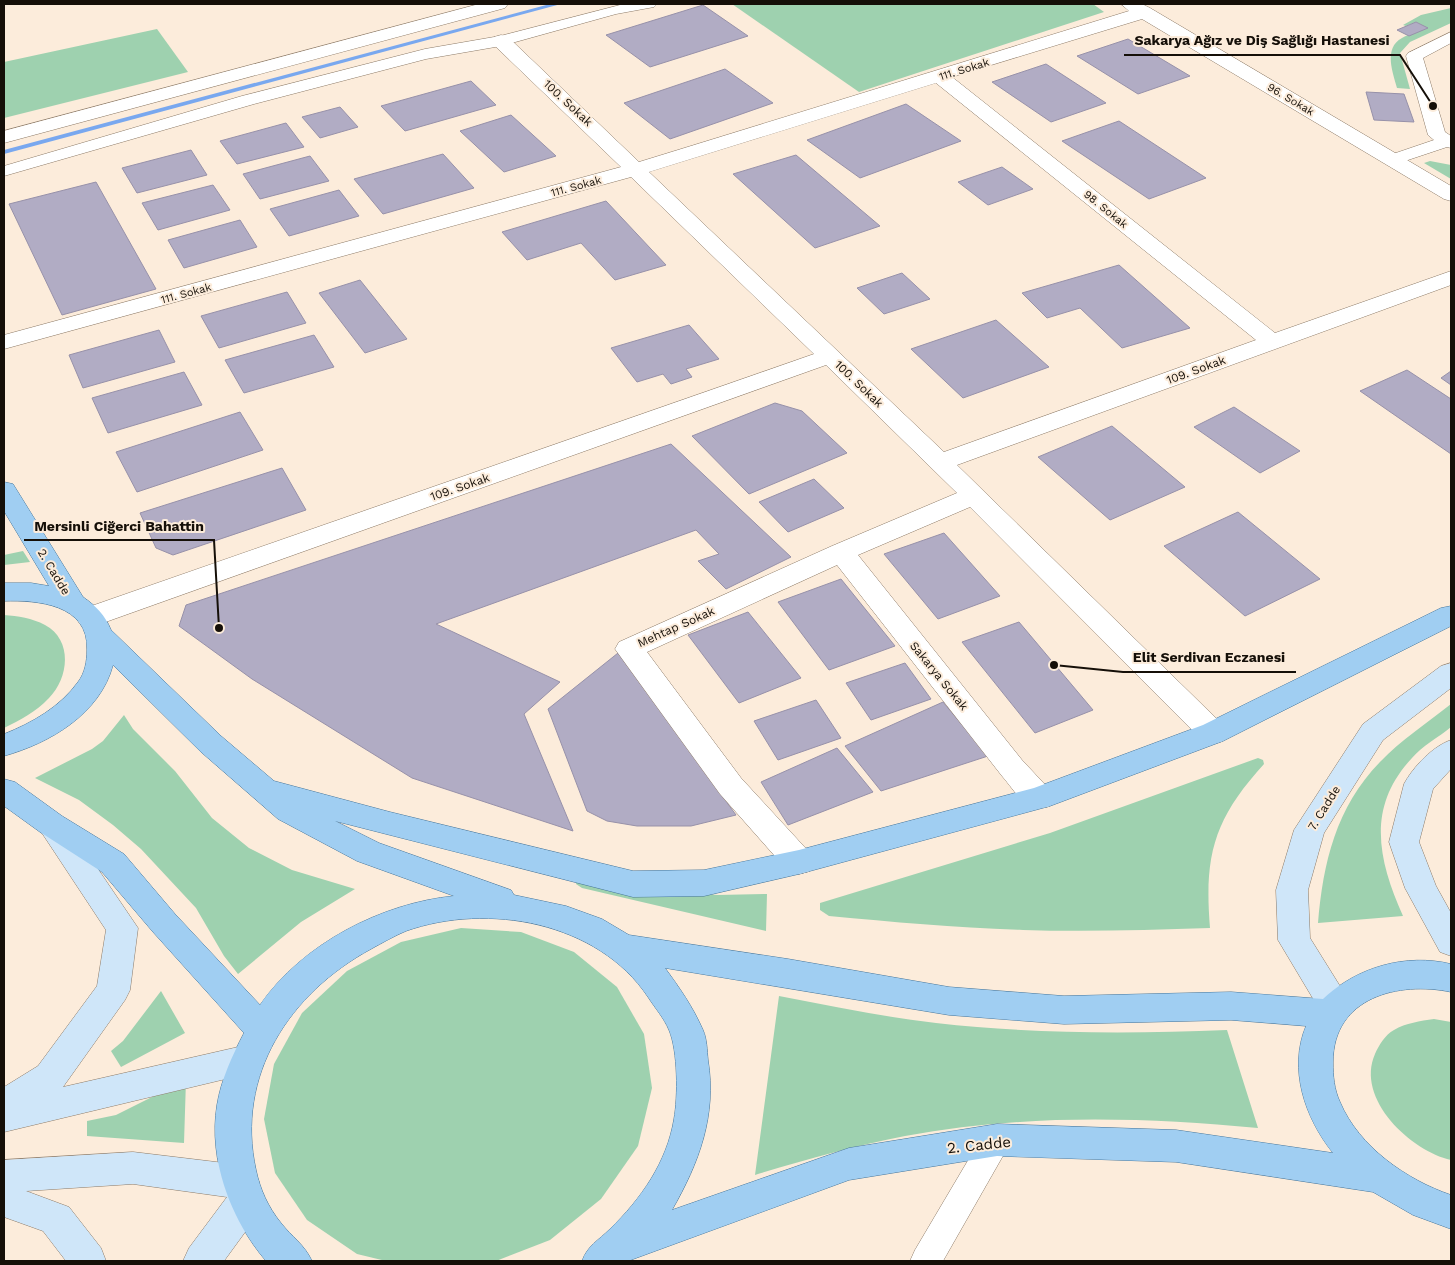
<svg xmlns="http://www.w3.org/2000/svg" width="1455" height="1265" font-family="'Work Sans',sans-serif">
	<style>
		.green { fill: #9ed1af }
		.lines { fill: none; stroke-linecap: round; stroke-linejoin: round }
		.stream { fill: #79a8ef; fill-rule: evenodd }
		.building { fill: #b1acc4; stroke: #9791a9 }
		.lane-casing { stroke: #8d7b68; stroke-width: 1 }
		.street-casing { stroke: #8d7b68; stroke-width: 1 }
		.secondary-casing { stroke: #8d7b68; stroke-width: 1 }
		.primary-casing { stroke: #46769b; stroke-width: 1 }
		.lane { fill: #fff; fill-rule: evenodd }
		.street { fill: #fff; fill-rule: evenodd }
		.secondary { fill: #cfe6f9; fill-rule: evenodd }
		.primary { fill: #a0cef2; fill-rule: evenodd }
		.labels { text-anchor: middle; stroke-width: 4; stroke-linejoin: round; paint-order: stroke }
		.far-street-label { font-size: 11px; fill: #150f08; stroke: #fcecdb }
		.street-label { font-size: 12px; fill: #150f08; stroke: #fcecdb }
		.near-street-label { font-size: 15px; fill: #150f08; stroke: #fcecdb }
		.leader { fill: none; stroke: #150f08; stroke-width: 2 }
		.callout-dot { fill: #150f08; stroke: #fcecdb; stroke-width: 2 }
		.callout-label { font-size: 14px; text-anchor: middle; font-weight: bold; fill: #150f08; stroke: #fcecdb; stroke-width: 4; stroke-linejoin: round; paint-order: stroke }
	</style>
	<rect width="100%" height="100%" fill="#fcecdb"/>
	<!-- green -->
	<g class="green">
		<polygon points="732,4 1093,4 1104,12 859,92"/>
		<path d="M1451 8V23L1410 42 1400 53 1410 89 1397 88C1393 73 1383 48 1402 38 1409 34 1419 31 1427 28L1416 22 1406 26 1403 25 1421 15Z"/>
		<polygon points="157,29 188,72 4,118 4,62"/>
		<polygon points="1430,161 1451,165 1451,179 1424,163"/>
		<polygon points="23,551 30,562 4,565 4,555"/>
		<path d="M4 615C18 616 32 618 45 625 73 640 69 678 49 698 36 712 20 720 4 728Z"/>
		<path d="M1451 704V727C1439 737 1422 746 1412 758 1366 807 1378 860 1403 916L1318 923C1323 863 1336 807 1380 762 1401 740 1427 723 1451 704Z"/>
		<polygon points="124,715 133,729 175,771 212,818 249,848 292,870 355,889 301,922 238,974 224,956 196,908 141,849 113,825 79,800 35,778 92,749 103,741"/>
		<path d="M1258 758 1263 760 1264 764C1214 819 1204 855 1210 928 1147 930 1085 932 1023 930 958 928 894 922 829 916L820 910V903L1050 833Z"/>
		<polygon points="576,880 717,895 767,894 766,931 582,888 576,884"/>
		<polygon points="461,928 521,932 574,952 617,987 644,1034 652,1088 638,1146 601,1199 550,1240 496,1261 386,1261 357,1254 307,1220 275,1173 264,1119 274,1064 302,1013 347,971 401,942"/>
		<polygon points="161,991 185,1033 121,1067 111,1051 123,1041"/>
		<path d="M779 996C831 1006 883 1017 936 1023 1033 1034 1129 1034 1227 1030L1258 1128C1140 1117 1023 1114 905 1136 854 1146 804 1160 755 1175Z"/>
		<path d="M1434 1019 1451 1022V1160C1411 1151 1355 1099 1375 1054 1379 1045 1385 1035 1394 1030 1406 1023 1420 1021 1434 1019Z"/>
		<polygon points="186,1080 184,1143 87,1136 87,1121 116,1115"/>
	</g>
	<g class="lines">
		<!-- stream -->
		<polygon class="stream" points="550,4 561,4 4,154 4,150"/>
	</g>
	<!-- building -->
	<g class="building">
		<polygon points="703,5 748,36 650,67 606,35"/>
		<polygon points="1416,22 1428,28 1409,36 1397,30"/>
		<polygon points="1128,39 1190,76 1138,94 1077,56"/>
		<polygon points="1046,64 1106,103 1051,122 992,82"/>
		<polygon points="725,69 773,103 670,139 624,103"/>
		<polygon points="471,81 496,105 405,131 381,106"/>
		<polygon points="1366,92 1404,94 1414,122 1374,120"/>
		<polygon points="906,104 961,141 860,178 807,140"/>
		<polygon points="340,107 358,127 320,138 302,117"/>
		<polygon points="511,115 556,156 504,172 460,131"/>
		<polygon points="1119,121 1206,178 1149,199 1062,141"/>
		<polygon points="286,123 304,147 237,164 220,141"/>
		<polygon points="191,150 207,175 137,193 122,168"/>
		<polygon points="443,154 474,188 383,214 354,179"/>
		<polygon points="796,155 880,226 815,248 733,174"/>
		<polygon points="310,156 329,181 260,199 243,174"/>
		<polygon points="1002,167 1033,189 988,205 958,182"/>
		<polygon points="96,182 156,289 62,315 9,204"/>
		<polygon points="213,185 230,210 158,230 142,203"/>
		<polygon points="339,190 359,216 289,236 270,209"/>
		<polygon points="606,201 666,265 615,280 581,243 527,260 502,232"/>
		<polygon points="240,220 257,247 184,268 168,240"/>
		<polygon points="1119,265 1190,328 1122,348 1080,308 1047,318 1022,293"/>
		<polygon points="902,273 930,299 884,314 857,288"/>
		<polygon points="360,280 407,339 365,353 319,293"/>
		<polygon points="287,292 306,323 219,348 201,316"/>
		<polygon points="996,320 1049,367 963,398 911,349"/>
		<polygon points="689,325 719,359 686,369 692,377 671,384 663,374 637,382 611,348"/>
		<polygon points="159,330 175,362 83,388 69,355"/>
		<polygon points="314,335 334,367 244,393 225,360"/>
		<polygon points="1407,370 1451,399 1451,454 1360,391"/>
		<polygon points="1451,371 1451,385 1441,378"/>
		<polygon points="184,372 202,405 108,433 92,398"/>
		<polygon points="775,403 802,411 847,453 749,494 692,436"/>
		<polygon points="1234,407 1300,451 1260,473 1194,427"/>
		<polygon points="240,412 263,450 137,492 116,452"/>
		<polygon points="1112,426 1185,487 1110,520 1038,457"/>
		<polygon points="671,444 791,557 726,589 698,561 719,554 696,530 436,624 560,682 524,714 573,831 412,778 252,679 179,626 186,605"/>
		<polygon points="282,468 306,510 173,555 156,548 140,513"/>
		<polygon points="814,479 844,508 788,532 759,502"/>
		<polygon points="1238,512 1320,579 1245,616 1164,546"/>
		<polygon points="944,533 1000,596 938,619 884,554"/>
		<polygon points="841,579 895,646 829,670 778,602"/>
		<polygon points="748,612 801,678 739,703 688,635"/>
		<polygon points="1019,622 1093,710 1035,733 962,642"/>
		<polygon points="618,653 736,815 691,826 637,826 607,821 587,811 548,709"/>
		<polygon points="905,663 931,699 871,720 846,683"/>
		<polygon points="816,700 841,738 778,760 754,721"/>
		<polygon points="943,702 988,756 881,791 845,746"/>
		<polygon points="837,748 873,792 788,825 761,782"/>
	</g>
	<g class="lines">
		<!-- lane casing -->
		<g class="lane-casing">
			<g id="lane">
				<polygon points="624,4 657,4 654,7 616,14 501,46 426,59 254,104 4,176 4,166 242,96 425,49 500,36"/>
				<polygon points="1451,32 1451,43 1423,58 1445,132 1451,136 1451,148 1447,147 1393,165 1387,164 1384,160 1387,156 1434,140 1428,135 1406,56 1408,53"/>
				<polygon points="997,1126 1008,1130 1012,1140 943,1261 910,1261 915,1250 986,1130"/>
			</g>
		</g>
		<!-- street casing -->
		<g class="street-casing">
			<g id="street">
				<polygon points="479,4 508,4 505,8 4,143 4,131"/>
				<path d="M1121 4H1142L1150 8 1451 186V201L1444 199 1142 19 952 77 1275 333 1451 271V285L957 465 1223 725 1228 733 1223 741 1213 744 1203 741 970 507 858 555 1022 760 1050 790 1054 798 1050 806C1026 814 1016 792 1002 776L837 565 647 652 741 778 810 853 815 862 810 871 799 874 788 871 720 794 615 649 619 642 832 546 957 493 826 365 100 624 90 627 80 624 76 617 80 610 814 354 631 177 4 349V335L621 167 494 45 492 41 494 37 501 35 508 37 639 162 1129 11ZM936 83 1256 340 944 452 649 172Z"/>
			</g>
		</g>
		<!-- secondary casing -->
		<g class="secondary-casing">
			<g id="secondary">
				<polygon points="1451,663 1451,688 1383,740 1324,833 1308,890 1310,938 1353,1007 1348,1017 1336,1021 1324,1017 1278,940 1276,890 1294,830 1363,724 1441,666"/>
				<path d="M1451 740V769L1433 789 1419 842 1436 886 1451 913V956L1440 952 1405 888 1389 842 1404 784C1413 767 1433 746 1451 740Z"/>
				<polygon points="51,812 62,816 138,928 130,990 125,1000 63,1087 247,1045 259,1049 264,1060 259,1071 4,1132 4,1087 38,1066 97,986 106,930 36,824 40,816"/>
				<polygon points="133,1152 241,1165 254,1170 259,1182 256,1188 259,1189 264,1201 259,1213 224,1261 183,1261 189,1248 227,1197 133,1184 26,1191 69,1207 101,1248 106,1261 66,1261 43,1231 4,1217 4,1160"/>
			</g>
		</g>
		<!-- primary casing -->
		<g class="primary-casing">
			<path id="primary" d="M4 482 13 484 83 597C96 606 105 615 111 630L221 736 274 781 390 812 633 871 704 870 799 850 1034 788 1203 725 1441 608 1451 606V626L1223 741 1050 806 799 874 704 896 633 897 335 821 379 843 511 890 514 895 566 906 602 919 629 935 788 959 949 987 1064 996 1231 992 1323 999C1357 967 1406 953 1451 964V992C1399 981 1333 997 1333 1062 1333 1076 1334 1089 1340 1102 1359 1147 1407 1180 1451 1195V1229L1413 1215 1373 1192 1176 1162 997 1156 849 1180 628 1261H582C588 1245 598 1241 610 1229 641 1199 667 1162 674 1119 678 1097 678 1051 669 1030 664 1018 655 1008 648 997 598 922 488 902 406 931 394 936 382 943 371 949 290 993 235 1075 256 1170 260 1189 268 1207 281 1223 292 1237 304 1244 312 1261H266C231 1220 208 1160 217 1105 221 1080 232 1056 244 1033L153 932 102 872 40 832 4 806V779L15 782 62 816 124 854 175 914 260 1005C302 944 382 903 454 896L357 861 278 819 201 752 113 665C100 714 50 743 4 756V734C32 723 60 707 78 682 85 673 87 661 87 650 89 604 37 600 4 601V583H31L49 586 4 511ZM665 968 949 1015 1064 1024 1231 1020 1306 1026C1288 1069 1305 1118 1333 1153L1176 1130 997 1124 849 1148 672 1210C699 1163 717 1115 708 1060 707 1050 707 1039 703 1030 693 1007 679 987 665 968Z"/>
		</g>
		<!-- lane -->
		<use href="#lane" class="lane"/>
		<!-- street -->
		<use href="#street" class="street"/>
		<!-- secondary -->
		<use href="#secondary" class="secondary"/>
		<!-- primary -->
		<use href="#primary" class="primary"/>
	</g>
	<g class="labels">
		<!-- far-street labels -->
		<g class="far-street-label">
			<text transform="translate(964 69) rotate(-17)" y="4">111. Sokak</text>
			<text transform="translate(1291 99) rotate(31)" y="4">96. Sokak</text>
			<text transform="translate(576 186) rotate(-15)" y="4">111. Sokak</text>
			<text transform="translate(1106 209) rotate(39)" y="4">98. Sokak</text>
			<text transform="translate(186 293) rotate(-15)" y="4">111. Sokak</text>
		</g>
		<!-- street labels -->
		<g class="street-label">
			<text transform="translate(568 103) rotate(43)" y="4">100. Sokak</text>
			<text transform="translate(1196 370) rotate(-20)" y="4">109. Sokak</text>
			<text transform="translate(859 384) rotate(44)" y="4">100. Sokak</text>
			<text transform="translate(460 487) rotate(-19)" y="4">109. Sokak</text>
			<text transform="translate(54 572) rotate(59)" y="4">2. Cadde</text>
			<text transform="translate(676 627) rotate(-24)" y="4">Mehtap Sokak</text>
			<text transform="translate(939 676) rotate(51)" y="4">Sakarya Sokak</text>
			<text transform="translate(1324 808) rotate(-58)" y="4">7. Cadde</text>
		</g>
		<!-- near-street labels -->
		<g class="near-street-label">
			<text transform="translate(979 1145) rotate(-6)" y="5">2. Cadde</text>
		</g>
	</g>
	<!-- callouts -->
	<path class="leader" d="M1433 106L1400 55H1124M219 628L214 540H24M1054 665L1123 672H1296"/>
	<g class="callout-dot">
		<circle cx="1433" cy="106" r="5"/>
		<circle cx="219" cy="628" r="5"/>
		<circle cx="1054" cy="665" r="5"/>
	</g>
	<g class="callout-label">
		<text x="1262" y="45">Sakarya Ağız ve Diş Sağlığı Hastanesi</text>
		<text x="119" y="531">Mersinli Ciğerci Bahattin</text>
		<text x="1209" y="662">Elit Serdivan Eczanesi</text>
	</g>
	<!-- border -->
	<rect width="1455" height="1265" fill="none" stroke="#150f08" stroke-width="10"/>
</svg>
